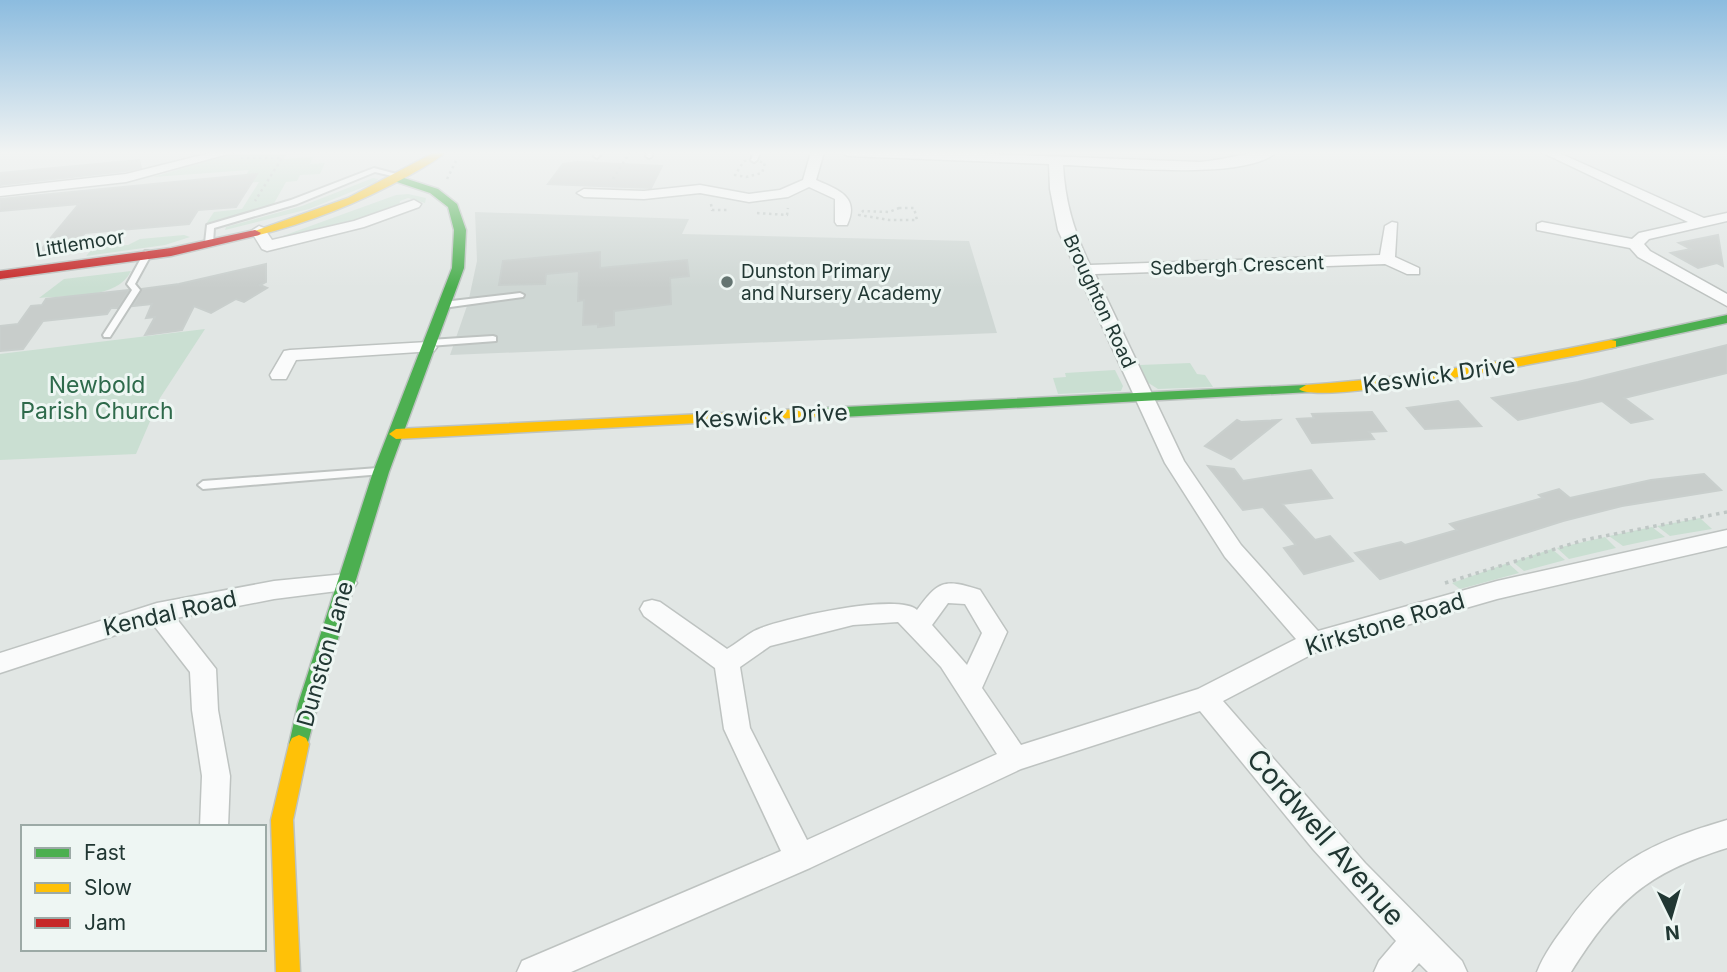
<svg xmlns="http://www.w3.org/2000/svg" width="1727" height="972" font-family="Inter,sans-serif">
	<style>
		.built { fill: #cfd7d4 }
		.green { fill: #cadfd2 }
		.building { fill: #c8cdcb; stroke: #c9cfcd; stroke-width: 2 }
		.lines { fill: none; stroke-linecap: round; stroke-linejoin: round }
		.lane-casing { stroke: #bec3c1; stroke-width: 4 }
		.street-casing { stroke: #bec3c1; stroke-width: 3 }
		.fast-casing { stroke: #bdc3c1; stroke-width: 3 }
		.slow-casing { stroke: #bdc3c1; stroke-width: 3 }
		.jam-casing { stroke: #bdc3c1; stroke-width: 3 }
		.path-far1 { stroke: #bfc7c5; stroke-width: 2.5; stroke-dasharray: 2.5 3.5; stroke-linecap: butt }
		.path { stroke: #bfc7c5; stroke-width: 3.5; stroke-dasharray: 3.5 4.5; stroke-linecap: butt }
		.lane { fill: #fafbfb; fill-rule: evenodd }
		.street { fill: #fafbfb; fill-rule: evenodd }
		.fast { fill: #4caf50; fill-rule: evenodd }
		.slow { fill: #ffc107; fill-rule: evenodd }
		.jam { fill: #c62828; fill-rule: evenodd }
		.poi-dot { fill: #647471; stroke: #eef6f3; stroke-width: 2.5 }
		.labels { text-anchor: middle; stroke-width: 6; stroke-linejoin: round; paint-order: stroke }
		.far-street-label { font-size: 19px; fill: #213733; stroke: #eef6f3 }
		.far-poi-label { font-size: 19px; fill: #213733; stroke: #eef6f3; text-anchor: start }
		.street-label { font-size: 23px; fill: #213733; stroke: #eef6f3 }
		.park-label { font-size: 23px; fill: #2e6a4b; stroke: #eef6f3 }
		.near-street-label { font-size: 28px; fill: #213733; stroke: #eef6f3 }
	</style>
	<rect width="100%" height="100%" fill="#e1e6e4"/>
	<!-- built -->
	<polygon class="built" points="475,212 689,219 682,234 969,241 997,333 450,355 468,303 477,261"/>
	<!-- green -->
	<g class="green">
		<polygon points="238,152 287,153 284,159 313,157 310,164 325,163 320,174 300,175 297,181 286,182 272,207 206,224 214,212 242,209 259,182 241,183 249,170 153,177"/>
		<polygon points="373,178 378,179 376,182 309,209 225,230 226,227 302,206"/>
		<polygon points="408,194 426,198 425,203 408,198 400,201 399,206 348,224 280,237 396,195"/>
		<polygon points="184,235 190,237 165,245 86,256 95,246 107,241 114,246 128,245 140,239"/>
		<path d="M131 271C118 300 66 295 39 298L64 279Z"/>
		<polygon points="205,329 160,398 136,454 0,460 0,354"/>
		<polygon points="1190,363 1197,374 1205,375 1213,387 1158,389 1147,382 1140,365"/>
		<polygon points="1115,370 1123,386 1121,391 1058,394 1053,378 1066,377 1065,373"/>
		<polygon points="1700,518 1712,529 1670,536 1657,526"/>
		<polygon points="1652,527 1665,537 1623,546 1609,536"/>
		<polygon points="1605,537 1616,548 1569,559 1557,548"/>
		<polygon points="1552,549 1565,560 1524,571 1513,562"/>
		<polygon points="1508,563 1519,573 1460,589 1452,583"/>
	</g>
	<!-- building -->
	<g class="building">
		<polygon points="139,160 141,168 126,171 0,185 0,173"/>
		<polygon points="578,162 662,166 651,188 548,184 563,164"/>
		<polygon points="257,174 236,207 198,210 189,224 85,233 73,249 39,252 79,204 0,211 0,199"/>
		<polygon points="1718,235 1723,266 1717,263 1698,268 1671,253 1691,249 1679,243"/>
		<polygon points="600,252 600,268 687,260 689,276 670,278 671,304 614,311 614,325 598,327 598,324 583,325 584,300 578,301 579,271 546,274 545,284 499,285 503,261"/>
		<polygon points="266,264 266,282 260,285 267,288 244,302 236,299 211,313 194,306 182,330 145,335 155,317 146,318 152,304 133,306 142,289 179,284"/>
		<polygon points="129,290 118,308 111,308 107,314 43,321 23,349 0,351 0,326 18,324 31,306 42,305 46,299"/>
		<polygon points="1727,345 1727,373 1624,398 1652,419 1631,423 1602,401 1518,420 1492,398 1578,382"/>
		<polygon points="1458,401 1481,426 1425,429 1407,408"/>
		<polygon points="1372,412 1386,431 1369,432 1374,439 1312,443 1297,419 1314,418 1312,414"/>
		<polygon points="1237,420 1241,422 1280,420 1231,459 1205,446"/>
		<polygon points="1208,466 1234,469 1243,481 1311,470 1332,498 1282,504 1315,540 1330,536 1353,561 1304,574 1284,548 1296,545 1263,507 1243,510"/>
		<polygon points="1704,474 1721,490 1622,506 1563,521 1380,579 1355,553 1401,542 1405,545 1457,530 1450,524 1543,498 1539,495 1559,489 1570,498 1651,480"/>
	</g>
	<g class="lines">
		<!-- lane casing -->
		<g class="lane-casing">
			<g id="lane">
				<polygon points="597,152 603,152 597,158 594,156"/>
				<polygon points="648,152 654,152 651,157 649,158 646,156"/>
				<polygon points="754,152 760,152 757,160 754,162 751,160"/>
				<polygon points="374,168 404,176 401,178 375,172 297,204 214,228 213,243 209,245 205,243 207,225 291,200"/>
				<polygon points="145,251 148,251 152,253 135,284 140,290 110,337 104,337 103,335 132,290 127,284"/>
				<polygon points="520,293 524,295 523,297 443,308 439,305 443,302"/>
				<polygon points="493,336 496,337 496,341 429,346 425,343 429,340"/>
				<polygon points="378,468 382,470 383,472 382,474 203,489 198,485 203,481"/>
			</g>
		</g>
		<!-- street casing -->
		<g class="street-casing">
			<g id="street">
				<polygon points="214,152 235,152 126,182 0,196 0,188 126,174"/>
				<path d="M811 152H824L816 180C839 190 860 197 847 225H837L835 222V199L809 187 788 197 749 202 700 193 644 199 584 197 577 193 584 189 644 191 700 185 749 194 780 190 803 180Z"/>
				<path d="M841 152H939L1200 162C1226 160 1252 150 1277 152 1243 182 1109 166 1063 165 1065 202 1074 232 1090 265L1380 255 1385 226 1392 222 1397 223 1395 257 1419 268V274H1407L1385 264 1095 274 1184 461 1241 545 1318 631 1497 581 1727 530V546L1497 599 1320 650 1223 701 1365 863 1462 961 1467 972H1428L1419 963 1411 972H1374L1379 961 1396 941 1313 849 1200 711 1021 769 810 868 571 972H517L522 961 781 851 724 729 715 668 644 616 640 609 644 602 652 600 660 602 727 649C736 644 745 636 754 631 777 619 899 592 917 610 938 581 944 578 980 590L1007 632 982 688 1021 745 1198 689 1296 639 1225 557 1165 463 1058 230 1050 189 1049 164 848 156ZM948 603 965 604 982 633 967 665 932 625ZM898 622 941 667 997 754 807 840 750 728 740 667 770 646 853 625Z"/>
				<polygon points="1541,152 1557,152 1704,218 1727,213 1727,221 1649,239 1644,244 1650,251 1727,294 1727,306 1638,257 1630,248 1537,230 1537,224 1542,222 1632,239 1639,233 1688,222"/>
				<polygon points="414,200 421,204 419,207 364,227 267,251 262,249 251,231 259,226 264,228 272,240 354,221"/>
				<polygon points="428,342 437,347 434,351 296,360 286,379 272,379 270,375 284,351 290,350"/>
				<polygon points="345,574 353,577 357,583 353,589 274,599 176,618 216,669 218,710 230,776 228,827 200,827 202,776 192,710 190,672 152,623 0,673 0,653 157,603 274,581"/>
				<path d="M1727 820V848C1646 873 1616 901 1571 972H1537C1544 954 1556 938 1568 922 1612 860 1656 841 1727 820Z"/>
			</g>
		</g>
		<!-- fast casing -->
		<g class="fast-casing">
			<g id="fast">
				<polygon points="398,176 438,189 457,204 466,230 464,268 389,472 318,704 306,750 299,753 292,750 289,744 298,704 373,472 452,268 454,230 448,207 430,193 394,181 394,177"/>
				<polygon points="1727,315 1727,323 1611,348 1604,344 1611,340"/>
				<polygon points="1306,385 1313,389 1311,392 823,418 816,413 823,408"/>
			</g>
		</g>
		<!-- slow casing -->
		<g class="slow-casing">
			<g id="slow">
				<path d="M435 152H446C436 161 422 168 410 175 361 202 309 223 255 236L249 233 348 198Z"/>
				<path d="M1611 340 1616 341V347C1577 356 1318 407 1299 389L1306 385C1409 378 1510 361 1611 340Z"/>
				<polygon points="823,408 828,410 830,413 828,416 396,439 389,434 396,429"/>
				<polygon points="299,735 306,738 309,744 293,820 300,972 276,972 271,820 289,744 292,738"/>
			</g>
		</g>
		<!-- jam casing -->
		<g class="jam-casing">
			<polygon id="jam" points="255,230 261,233 259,235 171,256 0,279 0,271 171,248"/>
		</g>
		<!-- path-far1 -->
		<g class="path-far1">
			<polyline points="241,158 282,158 255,201"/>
			<polygon points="754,160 765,163 762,173 746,177 735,175 744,161"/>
			<polyline points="447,179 456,161"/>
			<polyline points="613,179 630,152"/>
			<polyline points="711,204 712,210 728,210"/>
			<polygon points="899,208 914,208 917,220 889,220 859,215 863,211 889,212"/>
			<polyline points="757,213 787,215 788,208"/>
		</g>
		<!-- path -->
		<polyline class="path" points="1445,583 1584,540 1727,512"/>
		<!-- lane -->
		<use href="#lane" class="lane"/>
		<!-- street -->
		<use href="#street" class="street"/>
		<!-- fast -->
		<use href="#fast" class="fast"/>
		<!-- slow -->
		<use href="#slow" class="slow"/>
		<!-- jam -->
		<use href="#jam" class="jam"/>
	</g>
	<!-- sky -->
	<linearGradient id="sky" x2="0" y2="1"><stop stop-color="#8cbcdf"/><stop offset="0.53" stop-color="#f2f4f3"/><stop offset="1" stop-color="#f2f4f3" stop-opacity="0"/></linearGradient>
	<rect width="1727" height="288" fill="url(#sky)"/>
	<!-- markers -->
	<circle class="poi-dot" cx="727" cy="282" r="7"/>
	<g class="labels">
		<!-- far-street labels -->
		<g class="far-street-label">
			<text transform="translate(80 243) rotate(-9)" y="7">Littlemoor</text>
			<text transform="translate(1237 265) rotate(-2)" y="7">Sedbergh Crescent</text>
			<text transform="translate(1100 301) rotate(65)" y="7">Broughton Road</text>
		</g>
		<!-- far-poi labels -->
		<g class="far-poi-label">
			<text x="741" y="278">Dunston Primary<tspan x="741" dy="22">and Nursery Academy</tspan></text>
		</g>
		<!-- street labels -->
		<g class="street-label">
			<text transform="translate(1439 375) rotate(-8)" y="8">Keswick Drive</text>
			<text transform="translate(771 416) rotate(-3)" y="8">Keswick Drive</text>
			<text transform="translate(170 613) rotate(-13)" y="8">Kendal Road</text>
			<text transform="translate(1385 624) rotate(-17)" y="8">Kirkstone Road</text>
			<text transform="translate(325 654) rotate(-74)" y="8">Dunston Lane</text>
		</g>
		<!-- park labels -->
		<g class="park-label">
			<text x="97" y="393">Newbold<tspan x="97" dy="26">Parish Church</tspan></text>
		</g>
		<!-- near-street labels -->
		<g class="near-street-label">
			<text transform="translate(1326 837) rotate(49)" y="10">Cordwell Avenue</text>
		</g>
	</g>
	<!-- legend -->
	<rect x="21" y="825" width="245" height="126" fill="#eef6f3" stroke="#9caaa6" stroke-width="2"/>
	<rect x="35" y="848" width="35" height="10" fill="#4caf50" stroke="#9caaa6" stroke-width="2"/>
	<text x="84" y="860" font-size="21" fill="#213733">Fast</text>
	<rect x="35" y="883" width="35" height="10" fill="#ffc107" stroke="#9caaa6" stroke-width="2"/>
	<text x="84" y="895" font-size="21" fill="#213733">Slow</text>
	<rect x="35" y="918" width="35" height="10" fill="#c62828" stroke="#9caaa6" stroke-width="2"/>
	<text x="84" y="930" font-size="21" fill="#213733">Jam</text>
	<!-- north arrow -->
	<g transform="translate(1671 916) rotate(175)" stroke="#eef6f3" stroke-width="5" paint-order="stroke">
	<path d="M0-5L12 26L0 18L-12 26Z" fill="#213733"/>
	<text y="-10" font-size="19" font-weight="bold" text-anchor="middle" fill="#213733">N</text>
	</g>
</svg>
